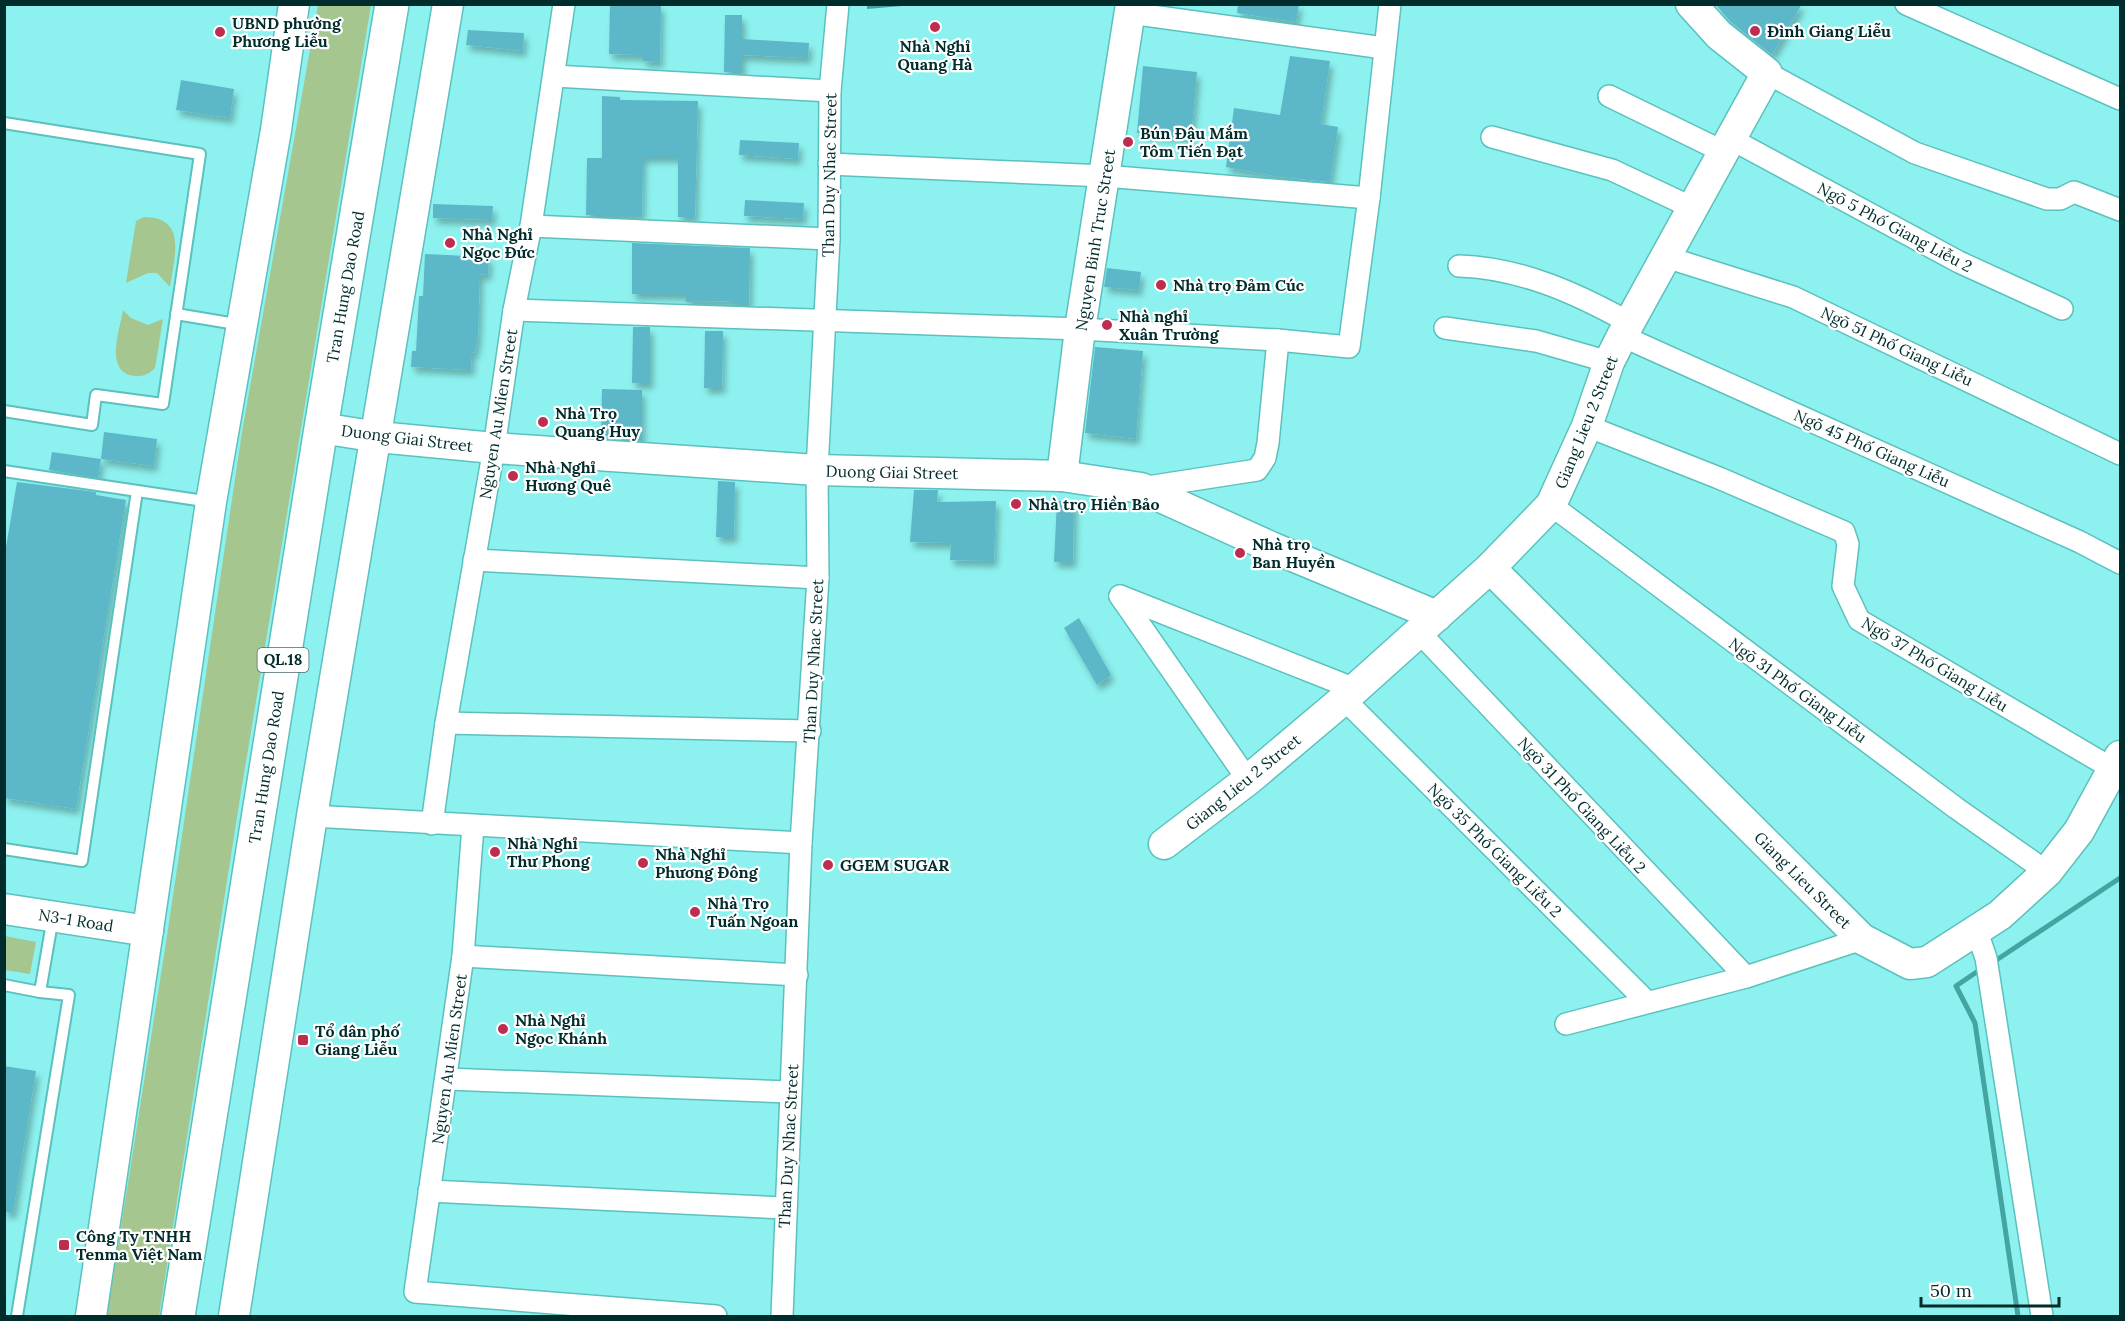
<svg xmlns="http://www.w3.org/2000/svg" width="2125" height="1321" font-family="Lora,serif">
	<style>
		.green { fill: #a5c68e }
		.water { fill: #43a4a2 }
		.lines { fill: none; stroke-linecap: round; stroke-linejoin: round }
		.stream { stroke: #43a4a2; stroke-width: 5 }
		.building { fill: #5cb7c9; filter: url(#shadow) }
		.lane-casing { stroke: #5bc1be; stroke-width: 14 }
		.street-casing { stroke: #5bc1be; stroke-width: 24 }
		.secondary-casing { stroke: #5bc1be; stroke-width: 33 }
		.highway-casing { stroke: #5bc1be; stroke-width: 36 }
		.lane { stroke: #fff; stroke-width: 10 }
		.street { stroke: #fff; stroke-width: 21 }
		.secondary { stroke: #fff; stroke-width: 30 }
		.highway { stroke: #fff; stroke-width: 33 }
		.poi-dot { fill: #bd2d4f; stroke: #fff; stroke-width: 2 }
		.labels { text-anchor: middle; stroke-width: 4.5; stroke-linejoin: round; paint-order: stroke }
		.shield { fill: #fff; stroke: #4c6b6b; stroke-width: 1.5 }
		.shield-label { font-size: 15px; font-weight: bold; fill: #002c2b }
		.poi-label { font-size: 16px; font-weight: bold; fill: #002c2b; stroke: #fff; text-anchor: start }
		.street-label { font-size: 16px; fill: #002c2b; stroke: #fff }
	</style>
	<defs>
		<filter id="shadow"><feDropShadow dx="3.5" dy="6" stdDeviation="3" flood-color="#0004"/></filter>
	</defs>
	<rect width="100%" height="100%" fill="#8df2ef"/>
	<!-- green -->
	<g class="green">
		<polygon points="318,5 371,5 240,798 159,1316 107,1316 167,936 242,432"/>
		<path d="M144 217C188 217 174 258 170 287L157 273H148L126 283 136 221Z"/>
		<path d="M123 310 131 318 148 325 163 319 155 368C149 374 143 377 134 376 104 372 120 329 123 310Z"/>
		<polygon points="5,936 36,942 30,974 5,970"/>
	</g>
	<!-- water -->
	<polygon class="water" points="867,5 867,4 1045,5 902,6 867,9"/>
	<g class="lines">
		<!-- stream -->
		<g class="stream">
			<polyline points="1992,963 2120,878"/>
			<polyline points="1981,969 1956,986 1975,1023 2018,1316"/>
		</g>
	</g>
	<!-- building -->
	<g class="building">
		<polygon points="610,4 661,5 660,62 643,61 643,55 609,54"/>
		<polygon points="1238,4 1299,4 1296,22 1237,13"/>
		<polygon points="1715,4 1802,4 1772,55 1731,22"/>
		<polygon points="725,15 742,15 742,39 809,43 808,58 742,55 742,72 724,72"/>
		<polygon points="468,30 524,33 523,51 466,45"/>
		<polygon points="1290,56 1330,61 1321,124 1338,127 1330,182 1279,177 1226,167 1234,108 1280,115"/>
		<polygon points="1143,66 1197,72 1191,137 1137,133"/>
		<polygon points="181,80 234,89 230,118 176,110"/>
		<polygon points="602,96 620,97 620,100 698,101 695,217 678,217 678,157 643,157 642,215 586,215 587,158 602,158"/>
		<polygon points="740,140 799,143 798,159 739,155"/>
		<polygon points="745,200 804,203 803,219 744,216"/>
		<polygon points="433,204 493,206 492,220 433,218"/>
		<polygon points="632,243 750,248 749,304 732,304 732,301 686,302 686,294 632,294"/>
		<polygon points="425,254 489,257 488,275 480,274 478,335 475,353 472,352 471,370 411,367 412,351 416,351 419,296 423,296"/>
		<polygon points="1107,268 1141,272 1139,290 1104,287"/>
		<polygon points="633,327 650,327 650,383 632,383"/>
		<polygon points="705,331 723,331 722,388 704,388"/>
		<polygon points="1095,347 1143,351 1136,439 1085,433"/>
		<polygon points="602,389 642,390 642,441 601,438"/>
		<polygon points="104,432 157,439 154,466 101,459"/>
		<polygon points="52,452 101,459 98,478 49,470"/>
		<polygon points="718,481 735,482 734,537 716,537"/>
		<polygon points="17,482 96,492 96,495 126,500 76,809 4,798 4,559"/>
		<polygon points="914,490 938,490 937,502 996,501 994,561 950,560 951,543 910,542"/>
		<polygon points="1057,501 1074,501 1073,562 1054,562"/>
		<polygon points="1079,618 1111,675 1097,685 1064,628"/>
		<polygon points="4,1066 36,1071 13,1213 4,1212"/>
	</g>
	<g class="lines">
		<!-- lane casing -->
		<g class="lane-casing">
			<g id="lane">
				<polyline points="4,123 200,154 163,404 96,395 92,425 4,411"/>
				<polyline points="176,314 242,325"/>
				<polyline points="4,471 211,502"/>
				<polyline points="4,849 82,861 137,491"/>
				<polyline points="4,985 40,992 53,917"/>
				<polyline points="17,1316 69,995 40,992"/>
			</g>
		</g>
		<!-- street casing -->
		<g class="street-casing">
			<g id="street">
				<polyline points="1906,4 2120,99"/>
				<polyline points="1130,13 1384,48"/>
				<polyline points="1767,73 1915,153 2047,199 2060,199 2074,192 2120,210"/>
				<polyline points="554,76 830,91"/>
				<polyline points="1609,96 1724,152"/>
				<polyline points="1492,137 1612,170 1693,208"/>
				<polyline points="1731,139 1959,262 2062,309"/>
				<polyline points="829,164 1105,176 1369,198 1390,4"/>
				<polyline points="531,226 829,239"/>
				<polyline points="1666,257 1793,297 2120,454"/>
				<path d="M1459 266C1521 268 1576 293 1630 323"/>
				<polyline points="514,310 1080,329 1278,340 1349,347 1369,198"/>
				<polyline points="1445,328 1536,341 1609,362"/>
				<polyline points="1622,336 2080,542 2120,563"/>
				<polyline points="1587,426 1719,478 1844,532 1848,544 1843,586 1859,620 2113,769"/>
				<polyline points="1141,488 1257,470 1265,458 1268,443 1278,340"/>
				<polyline points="1551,505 1956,808 2047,872"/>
				<polyline points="474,560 818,578"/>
				<polyline points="1120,596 1355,689"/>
				<polyline points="1120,596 1248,780"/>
				<polyline points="1419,632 1746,977"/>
				<polyline points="1344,699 1646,1001"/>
				<polyline points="446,723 810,731"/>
				<polyline points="312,816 801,843"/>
				<polyline points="432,824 446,723 494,448 514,310 531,226 564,4"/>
				<polyline points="473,826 463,956 415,1292 716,1316"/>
				<polyline points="1976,929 1986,958 2042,1316"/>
				<polyline points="463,956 797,975"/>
				<polyline points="1566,1024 1746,977 1862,939"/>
				<polyline points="447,1079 790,1092"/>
				<polyline points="429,1191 785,1208"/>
				<polyline points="782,1316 801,843 818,578 817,470 829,239 830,91 838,4"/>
			</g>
		</g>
		<!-- secondary casing -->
		<g class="secondary-casing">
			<g id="secondary">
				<polyline points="321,428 378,437 494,448 817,470 1062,476 1141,488 1271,547 1437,616"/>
				<polyline points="1062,476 1080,329 1131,4"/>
				<polyline points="1490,568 1862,939 1910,964 1927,962 2000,915 2047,872 2079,831 2120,756"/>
				<polyline points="1164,844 1248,780 1344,699 1490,568 1551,505 1587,426 1609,362 1622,336 1767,73 1719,35 1691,4"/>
				<polyline points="4,909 148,931"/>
				<polyline points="91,1316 211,502 276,130 294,4"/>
				<polyline points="234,1316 312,816 448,4"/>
			</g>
		</g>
		<!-- highway casing -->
		<g class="highway-casing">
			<polyline id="highway" points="178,1316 321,428 392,4"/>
		</g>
		<!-- lane -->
		<use href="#lane" class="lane"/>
		<!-- street -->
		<use href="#street" class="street"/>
		<!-- secondary -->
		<use href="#secondary" class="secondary"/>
		<!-- highway -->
		<use href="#highway" class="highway"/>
	</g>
	<!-- markers -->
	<g class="poi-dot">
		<circle cx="935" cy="27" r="6"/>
		<circle cx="1755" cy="31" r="6"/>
		<circle cx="220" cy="32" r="6"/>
		<circle cx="1128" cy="142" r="6"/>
		<circle cx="450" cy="243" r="6"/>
		<circle cx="1161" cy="285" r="6"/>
		<circle cx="1107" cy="325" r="6"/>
		<circle cx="543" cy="422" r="6"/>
		<circle cx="513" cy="476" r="6"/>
		<circle cx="1016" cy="504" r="6"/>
		<circle cx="1240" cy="553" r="6"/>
		<circle cx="495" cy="852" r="6"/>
		<circle cx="643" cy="863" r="6"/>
		<circle cx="828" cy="865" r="6"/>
		<circle cx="695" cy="912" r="6"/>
		<circle cx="503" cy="1029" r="6"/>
		<rect x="297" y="1034" width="12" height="12" rx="3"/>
		<rect x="58" y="1239" width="12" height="12" rx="3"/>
	</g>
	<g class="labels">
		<!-- shield labels -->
		<rect class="shield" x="257.5" y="648" width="51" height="24" rx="4.5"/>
		<g class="shield-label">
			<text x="283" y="665">QL.18</text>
		</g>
		<!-- poi labels -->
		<g class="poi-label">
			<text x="232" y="29">UBND phường<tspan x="232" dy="18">Phương Liễu</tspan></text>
			<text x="1767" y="37">Đình Giang Liễu</text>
			<text x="935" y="52" text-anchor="middle">Nhà Nghỉ<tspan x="935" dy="18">Quang Hà</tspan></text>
			<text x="1140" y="139">Bún Đậu Mắm<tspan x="1140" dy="18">Tôm Tiến Đạt</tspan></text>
			<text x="462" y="240">Nhà Nghỉ<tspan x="462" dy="18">Ngọc Đức</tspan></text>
			<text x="1173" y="291">Nhà trọ Đảm Cúc</text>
			<text x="1119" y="322">Nhà nghỉ<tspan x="1119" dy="18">Xuân Trường</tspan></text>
			<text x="555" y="419">Nhà Trọ<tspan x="555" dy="18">Quang Huy</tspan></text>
			<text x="525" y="473">Nhà Nghỉ<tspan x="525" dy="18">Hương Quê</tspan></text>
			<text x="1028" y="510">Nhà trọ Hiền Bảo</text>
			<text x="1252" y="550">Nhà trọ<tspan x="1252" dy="18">Ban Huyền</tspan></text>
			<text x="507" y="849">Nhà Nghỉ<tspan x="507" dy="18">Thư Phong</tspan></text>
			<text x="655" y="860">Nhà Nghỉ<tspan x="655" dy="18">Phương Đông</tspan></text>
			<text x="840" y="871">GGEM SUGAR</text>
			<text x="707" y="909">Nhà Trọ<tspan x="707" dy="18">Tuấn Ngoan</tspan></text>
			<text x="515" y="1026">Nhà Nghỉ<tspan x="515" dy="18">Ngọc Khánh</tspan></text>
			<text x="315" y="1037">Tổ dân phố<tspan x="315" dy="18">Giang Liễu</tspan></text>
			<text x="76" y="1242">Công Ty TNHH<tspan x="76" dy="18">Tenma Việt Nam</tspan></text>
		</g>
		<!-- street labels -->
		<g class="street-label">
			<text transform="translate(829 175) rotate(-89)" y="6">Than Duy Nhac Street</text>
			<text transform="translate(1895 227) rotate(28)" y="6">Ngõ 5 Phố Giang Liễu 2</text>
			<text transform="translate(1095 240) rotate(-81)" y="6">Nguyen Binh Truc Street</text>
			<text transform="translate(345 287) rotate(-80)" y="6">Tran Hung Dao Road</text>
			<text transform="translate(1897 346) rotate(25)" y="6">Ngõ 51 Phố Giang Liễu</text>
			<text transform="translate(498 414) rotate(-81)" y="6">Nguyen Au Mien Street</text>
			<text transform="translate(1586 422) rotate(-68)" y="6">Giang Lieu 2 Street</text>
			<text transform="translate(407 438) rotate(7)" y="6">Duong Giai Street</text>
			<text transform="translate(1872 448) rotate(24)" y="6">Ngõ 45 Phố Giang Liễu</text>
			<text transform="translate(892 472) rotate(1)" y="6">Duong Giai Street</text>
			<text transform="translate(813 661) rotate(-87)" y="6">Than Duy Nhac Street</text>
			<text transform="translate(1935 664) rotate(31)" y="6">Ngõ 37 Phố Giang Liễu</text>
			<text transform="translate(1798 690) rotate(36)" y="6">Ngõ 31 Phố Giang Liễu</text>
			<text transform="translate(266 767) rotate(-81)" y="6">Tran Hung Dao Road</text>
			<text transform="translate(1243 782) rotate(-39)" y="6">Giang Lieu 2 Street</text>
			<text transform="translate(1582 805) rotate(47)" y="6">Ngõ 31 Phố Giang Liễu 2</text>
			<text transform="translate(1495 850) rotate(45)" y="6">Ngõ 35 Phố Giang Liễu 2</text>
			<text transform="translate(1803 880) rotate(45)" y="6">Giang Lieu Street</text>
			<text transform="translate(76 920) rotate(9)" y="6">N3-1 Road</text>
			<text transform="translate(449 1059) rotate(-82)" y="6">Nguyen Au Mien Street</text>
			<text transform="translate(788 1146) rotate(-87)" y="6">Than Duy Nhac Street</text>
		</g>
	</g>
	<!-- border -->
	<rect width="2125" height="1321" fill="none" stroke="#002c2b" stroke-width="12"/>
	<!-- scale -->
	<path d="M1921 1297v9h138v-9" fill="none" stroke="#002c2b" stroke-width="3"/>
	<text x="1930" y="1297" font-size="18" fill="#002c2b" stroke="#ffffff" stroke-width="4.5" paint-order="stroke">50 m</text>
</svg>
